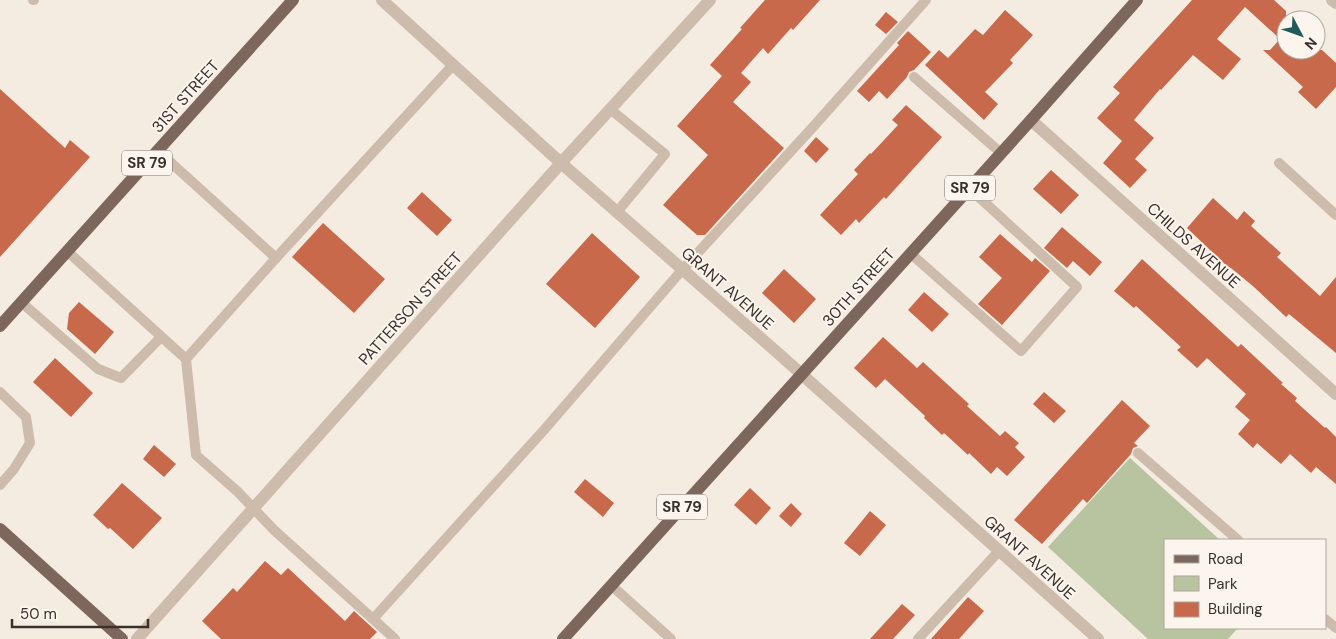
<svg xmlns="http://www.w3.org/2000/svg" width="1336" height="639" font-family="'DM Sans',sans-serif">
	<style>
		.green { fill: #b8c4a0 }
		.building { fill: #c8694b }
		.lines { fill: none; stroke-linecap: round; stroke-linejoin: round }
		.service { stroke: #cdbbac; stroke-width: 10 }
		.minor { stroke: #cdbbac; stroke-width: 12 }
		.tertiary { stroke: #cdbbac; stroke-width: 12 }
		.primary { stroke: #7d675c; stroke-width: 12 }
		.labels { text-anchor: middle; stroke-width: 4; stroke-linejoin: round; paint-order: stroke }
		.shield { fill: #fbf5ee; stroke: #756b66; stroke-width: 1 }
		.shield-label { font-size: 15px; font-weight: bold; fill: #3b302b }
		.street-label { font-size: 16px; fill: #3b302b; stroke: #fbf5ee }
	</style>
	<rect width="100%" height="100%" fill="#f4ebe1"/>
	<!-- green -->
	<polygon class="green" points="1130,458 1220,540 1165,540 1165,628 1238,628 1228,639 1148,639 1048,547"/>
	<!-- building -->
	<g class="building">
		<polygon points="765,0 820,0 793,30 791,28 768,54 763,48 741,73 751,82 733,102 784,148 705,235 697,235 663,205 708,155 677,126 722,76 710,65 742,29 740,28"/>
		<polygon points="1192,0 1274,0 1286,11 1286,50 1322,50 1336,63 1336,87 1316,109 1298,92 1303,87 1263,50 1270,50 1280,39 1245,7 1217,39 1241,59 1223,80 1193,55 1161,90 1160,89 1134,120 1154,138 1135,159 1147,170 1130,188 1103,163 1122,141 1097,118 1120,93 1113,87"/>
		<polygon points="1005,10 1033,35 1010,60 1013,63 985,92 998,104 984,120 925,65 939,50 948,58 975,29 983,35"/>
		<polygon points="886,12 898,22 886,34 875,25"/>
		<polygon points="908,31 931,52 914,70 909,72 907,77 887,99 879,91 869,102 857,91 899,45 897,43"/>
		<polygon points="0,89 65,148 70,140 90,157 0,257"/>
		<polygon points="906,105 942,137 886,199 884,197 859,223 856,219 841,235 820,215 858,174 854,170 870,153 871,154 898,125 892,120"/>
		<polygon points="816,137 829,149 816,163 804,151"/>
		<polygon points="1051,170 1079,195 1061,214 1033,189"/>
		<polygon points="422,192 452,220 437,236 407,208"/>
		<polygon points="1213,198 1237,220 1244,211 1255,221 1251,226 1281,253 1277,257 1320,296 1336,277 1336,353 1289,314 1286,317 1254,287 1231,268 1230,269 1187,228"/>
		<polygon points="323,223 385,279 354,313 292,257"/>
		<polygon points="1062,227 1102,262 1090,276 1073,261 1067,268 1044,248"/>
		<polygon points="592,233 640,277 595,328 546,284"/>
		<polygon points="1000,234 1032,262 1035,258 1050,271 1002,325 978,304 1002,278 979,257"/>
		<polygon points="1142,259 1238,347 1241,344 1283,383 1281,384 1297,398 1295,401 1325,428 1326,427 1336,437 1336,484 1316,467 1311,473 1290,454 1281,464 1257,443 1253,448 1238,434 1250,420 1235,407 1246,394 1207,358 1197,368 1177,350 1181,347 1136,306 1134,308 1114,291"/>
		<polygon points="784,269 816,299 794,323 762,293"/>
		<polygon points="924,292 949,314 932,332 908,310"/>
		<polygon points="79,302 114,332 95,354 67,329 69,313"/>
		<polygon points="883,337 917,368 923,362 969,404 967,406 1000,436 1005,431 1019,443 1015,447 1025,457 1007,476 997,467 991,474 969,453 968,455 944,433 942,435 924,418 925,416 885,379 876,388 854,368"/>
		<polygon points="55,358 93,393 71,417 33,382"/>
		<polygon points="1044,392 1066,411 1054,423 1033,404"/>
		<polygon points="1122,400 1150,426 1134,443 1138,446 1133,448 1131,454 1087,503 1083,499 1042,544 1014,520"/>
		<polygon points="154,445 176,464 164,477 143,459"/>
		<polygon points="585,479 614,503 603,517 574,492"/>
		<polygon points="122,483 162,518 133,549 110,528 108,529 93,515"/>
		<polygon points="750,488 771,508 756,525 734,505"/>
		<polygon points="791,503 802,514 791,527 779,516"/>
		<polygon points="870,511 886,525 860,556 844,543"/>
		<polygon points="265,561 281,575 288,568 345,621 354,611 377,632 370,639 221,639 202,621 233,588 237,592"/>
		<polygon points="968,597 984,611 959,639 931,639"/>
		<polygon points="902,604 915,615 893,639 870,639"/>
	</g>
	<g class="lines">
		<!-- service -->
		<g class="service">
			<polyline points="33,0 34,0"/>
			<polyline points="914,77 1001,153"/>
			<polyline points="610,109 665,154 617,212"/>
			<polyline points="1279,163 1336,215"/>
			<polyline points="67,251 186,359 276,258 158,151"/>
			<polyline points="910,253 1021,351 1077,287 969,188"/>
			<polyline points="276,258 453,65"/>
			<polyline points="21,302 98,369 121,378 161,337"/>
			<polyline points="186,359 196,455 238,492 274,530 373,619"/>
			<polyline points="0,392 26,417 30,443 14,469 0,485"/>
			<polyline points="1138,453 1238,540"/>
			<polyline points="611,585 671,639"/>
			<polyline points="1325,619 1336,628"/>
			<polyline points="395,639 373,619 544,430 682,270 813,127 926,0"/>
			<polyline points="918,639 999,551"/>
		</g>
		<!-- minor -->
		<g class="minor">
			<polyline points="1031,120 1336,394"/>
			<polyline points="137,639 561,163 710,0"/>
		</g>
		<!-- tertiary -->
		<g class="tertiary">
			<polyline points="382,0 561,163 779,354 1098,639"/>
			<polyline points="1332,0 1336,3"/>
		</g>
		<!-- primary -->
		<g class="primary">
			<polyline points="0,326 293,0"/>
			<polyline points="0,529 122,639"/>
			<polyline points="563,639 1031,120 1137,0"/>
		</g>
	</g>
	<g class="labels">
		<!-- shield labels -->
		<g class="shield">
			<rect x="122" y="150.5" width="50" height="25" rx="4"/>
			<rect x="945" y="175.5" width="50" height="25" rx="4"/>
			<rect x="657" y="494.5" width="50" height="25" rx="4"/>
		</g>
		<g class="shield-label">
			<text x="147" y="168">SR 79</text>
			<text x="970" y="193">SR 79</text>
			<text x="682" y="512">SR 79</text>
		</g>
		<!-- street labels -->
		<g class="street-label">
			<text transform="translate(185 96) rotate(-48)" y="6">31ST STREET</text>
			<text transform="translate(1194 245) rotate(42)" y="6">CHILDS AVENUE</text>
			<text transform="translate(858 287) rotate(-48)" y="6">30TH STREET</text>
			<text transform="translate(728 288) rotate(41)" y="6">GRANT AVENUE</text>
			<text transform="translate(410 308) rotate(-48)" y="6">PATTERSON STREET</text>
			<text transform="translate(1030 557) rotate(42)" y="6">GRANT AVENUE</text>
		</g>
	</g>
	<!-- legend -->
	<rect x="1164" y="539" width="162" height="90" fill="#fbf5ee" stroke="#aea6a0"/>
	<rect x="1174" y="555" width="25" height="8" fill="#7d675c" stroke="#aea6a0"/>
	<text x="1208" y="564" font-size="15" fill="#3b302b">Road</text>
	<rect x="1174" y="576" width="25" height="15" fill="#b8c4a0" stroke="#aea6a0"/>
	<text x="1208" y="589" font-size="15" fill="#3b302b">Park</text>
	<rect x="1174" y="602" width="25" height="15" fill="#c8694b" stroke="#aea6a0"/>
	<text x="1208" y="614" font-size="15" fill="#3b302b">Building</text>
	<!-- north arrow -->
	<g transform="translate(1301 35) rotate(131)"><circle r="24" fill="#fbf5ee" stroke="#aea6a0"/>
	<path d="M0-4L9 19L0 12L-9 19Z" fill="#1f5a5e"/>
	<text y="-8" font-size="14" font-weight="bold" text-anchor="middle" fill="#3b302b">N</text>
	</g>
	<!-- scale -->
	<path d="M12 619v8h136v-8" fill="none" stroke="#3b302b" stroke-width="2.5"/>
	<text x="20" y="619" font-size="15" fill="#3b302b" stroke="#fbf5ee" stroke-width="4" paint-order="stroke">50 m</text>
</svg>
